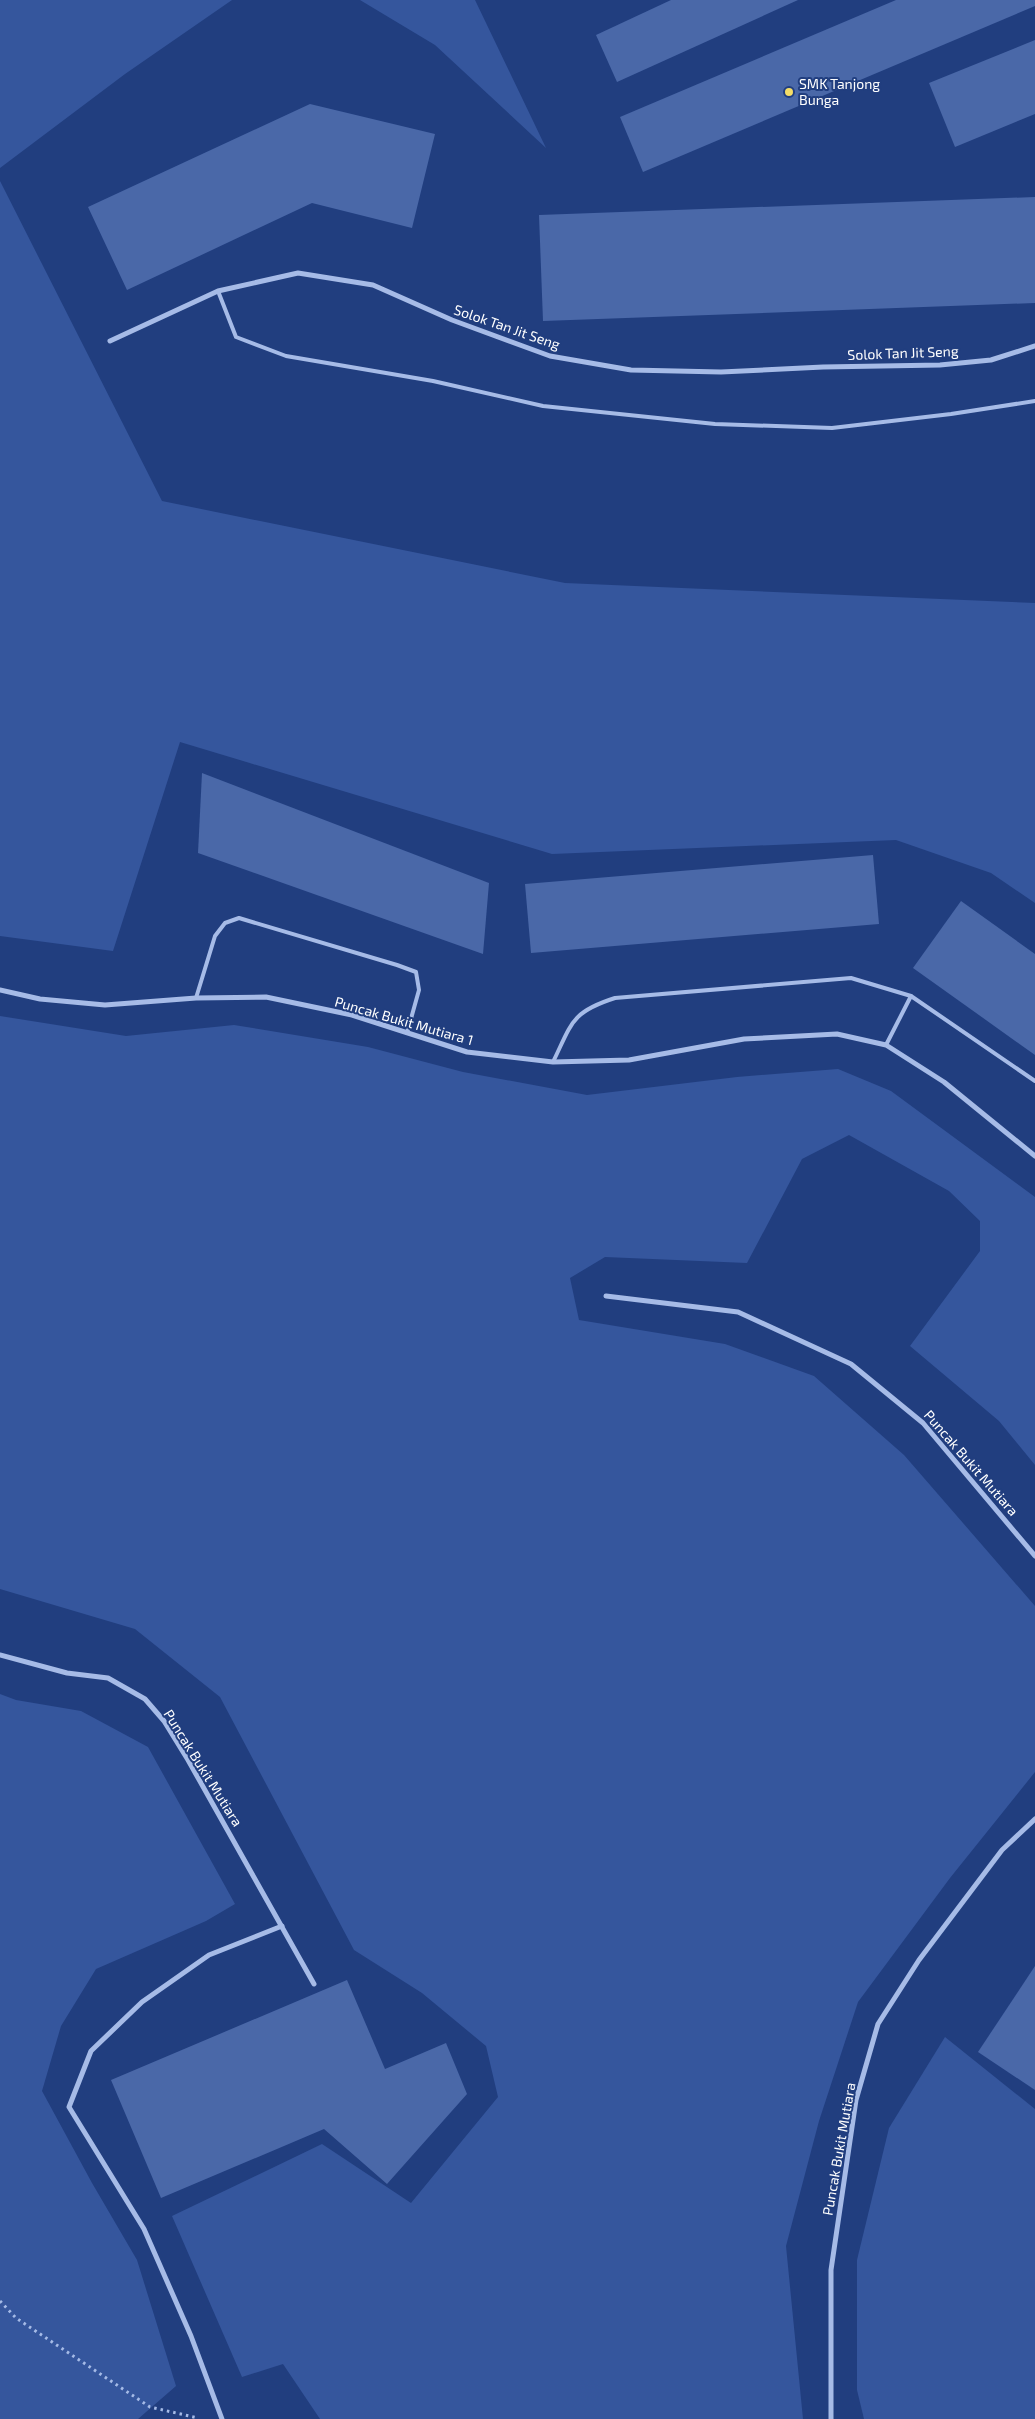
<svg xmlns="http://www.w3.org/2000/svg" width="1035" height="2419" font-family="'Exo 2',sans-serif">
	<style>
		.green { fill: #35569d }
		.building { fill: #4a68a8 }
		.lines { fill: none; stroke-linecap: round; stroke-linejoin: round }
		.path { stroke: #a6bbe7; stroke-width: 3; stroke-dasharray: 2.5 4; stroke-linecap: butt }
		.service { stroke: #a6bbe7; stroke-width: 4 }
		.minor { stroke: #a6bbe7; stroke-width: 5 }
		.poi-dot { fill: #f4dd67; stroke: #213e7f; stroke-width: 2 }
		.labels { text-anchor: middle; stroke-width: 4; stroke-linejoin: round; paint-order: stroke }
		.poi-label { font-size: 14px; fill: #fff; stroke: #213e7f; text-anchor: start }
		.street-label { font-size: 14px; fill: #fff; stroke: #213e7f }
	</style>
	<rect width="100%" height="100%" fill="#213e7f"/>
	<!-- green -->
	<g class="green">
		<polygon points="0,0 232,0 125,74 0,168"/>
		<polygon points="360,0 475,0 546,148 435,45"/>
		<polygon points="0,181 162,501 565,583 1035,603 1035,903 991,873 896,840 552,854 180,742 113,951 0,936"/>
		<polygon points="0,1016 126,1036 234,1025 368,1047 463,1072 587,1095 737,1077 838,1069 891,1091 1035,1197 1035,1465 999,1421 910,1346 980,1251 980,1221 949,1191 849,1135 802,1159 747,1263 605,1257 570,1278 579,1320 725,1344 814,1376 904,1455 1035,1606 1035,1772 950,1878 858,2002 819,2121 786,2246 803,2419 320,2419 283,2364 242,2377 172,2216 322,2144 411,2203 498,2097 486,2046 422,1993 354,1950 220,1697 135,1629 0,1589"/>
		<polygon points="0,1694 16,1700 81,1711 148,1747 235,1904 206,1921 96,1969 61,2026 42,2091 92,2183 137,2260 176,2386 138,2419 0,2419"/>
		<polygon points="945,2037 1035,2109 1035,2419 864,2419 857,2390 857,2260 889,2128"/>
	</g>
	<!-- building -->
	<g class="building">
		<polygon points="671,0 798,0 617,82 596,35"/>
		<polygon points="896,0 1035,0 1035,6 643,172 620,117"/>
		<polygon points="1035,40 1035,114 955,147 929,83"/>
		<polygon points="310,104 435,134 412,228 312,203 127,290 88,207"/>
		<polygon points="1035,197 1035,303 543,321 539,215"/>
		<polygon points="202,773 489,883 483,954 198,853"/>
		<polygon points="873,855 879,924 531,953 525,884"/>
		<polygon points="961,901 1035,954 1035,1055 913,968"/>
		<polygon points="1035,1966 1035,2090 978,2052"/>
		<polygon points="347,1980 385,2069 446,2043 467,2094 387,2184 324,2129 161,2198 111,2080"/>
	</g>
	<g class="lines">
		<!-- path -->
		<polyline class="path" points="0,2301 16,2318 150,2407 198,2418"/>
		<!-- service -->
		<g class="service">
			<polyline points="218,291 236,337 286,356 433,381 543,406 715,424 832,428 951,414 1035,401"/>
			<polyline points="196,998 215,936 225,923 239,918 397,965 416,972 419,990 407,1033"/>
			<polyline points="886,1045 911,996"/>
			<path d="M553 1062C572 1023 571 1012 615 998L851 978 911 996 1035 1081"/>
		</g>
		<!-- minor -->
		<g class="minor">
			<polyline points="110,341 218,291 298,273 373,285 452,320 550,356 631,370 721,372 823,367 940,365 991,360 1035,346"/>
			<polyline points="0,990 40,999 105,1005 196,998 266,997 352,1015 467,1052 553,1062 629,1060 744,1039 837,1034 886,1045 944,1082 1035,1156"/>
			<polyline points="606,1296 738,1312 851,1364 923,1423 1035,1556"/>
			<polyline points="0,1655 67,1673 108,1678 145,1699 164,1721 188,1760 314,1984"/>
			<polyline points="222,2419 191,2336 144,2229 69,2107 91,2051 142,2002 209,1955 282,1926"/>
			<polyline points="831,2419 831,2270 856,2100 878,2024 919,1960 1002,1850 1035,1819"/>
		</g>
	</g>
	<!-- markers -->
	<circle class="poi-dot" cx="789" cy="92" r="5"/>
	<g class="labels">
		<!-- poi labels -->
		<g class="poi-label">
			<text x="799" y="89">SMK Tanjong<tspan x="799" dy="16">Bunga</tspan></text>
		</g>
		<!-- street labels -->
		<g class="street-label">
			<text transform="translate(507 327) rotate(19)" y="5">Solok Tan Jit Seng</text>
			<text transform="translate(903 353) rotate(-2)" y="5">Solok Tan Jit Seng</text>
			<text transform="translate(404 1021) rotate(16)" y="5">Puncak Bukit Mutiara 1</text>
			<text transform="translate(971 1463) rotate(49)" y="5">Puncak Bukit Mutiara</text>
			<text transform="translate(203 1768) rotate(58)" y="5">Puncak Bukit Mutiara</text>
			<text transform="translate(839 2149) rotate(-80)" y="5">Puncak Bukit Mutiara</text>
		</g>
	</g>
</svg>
